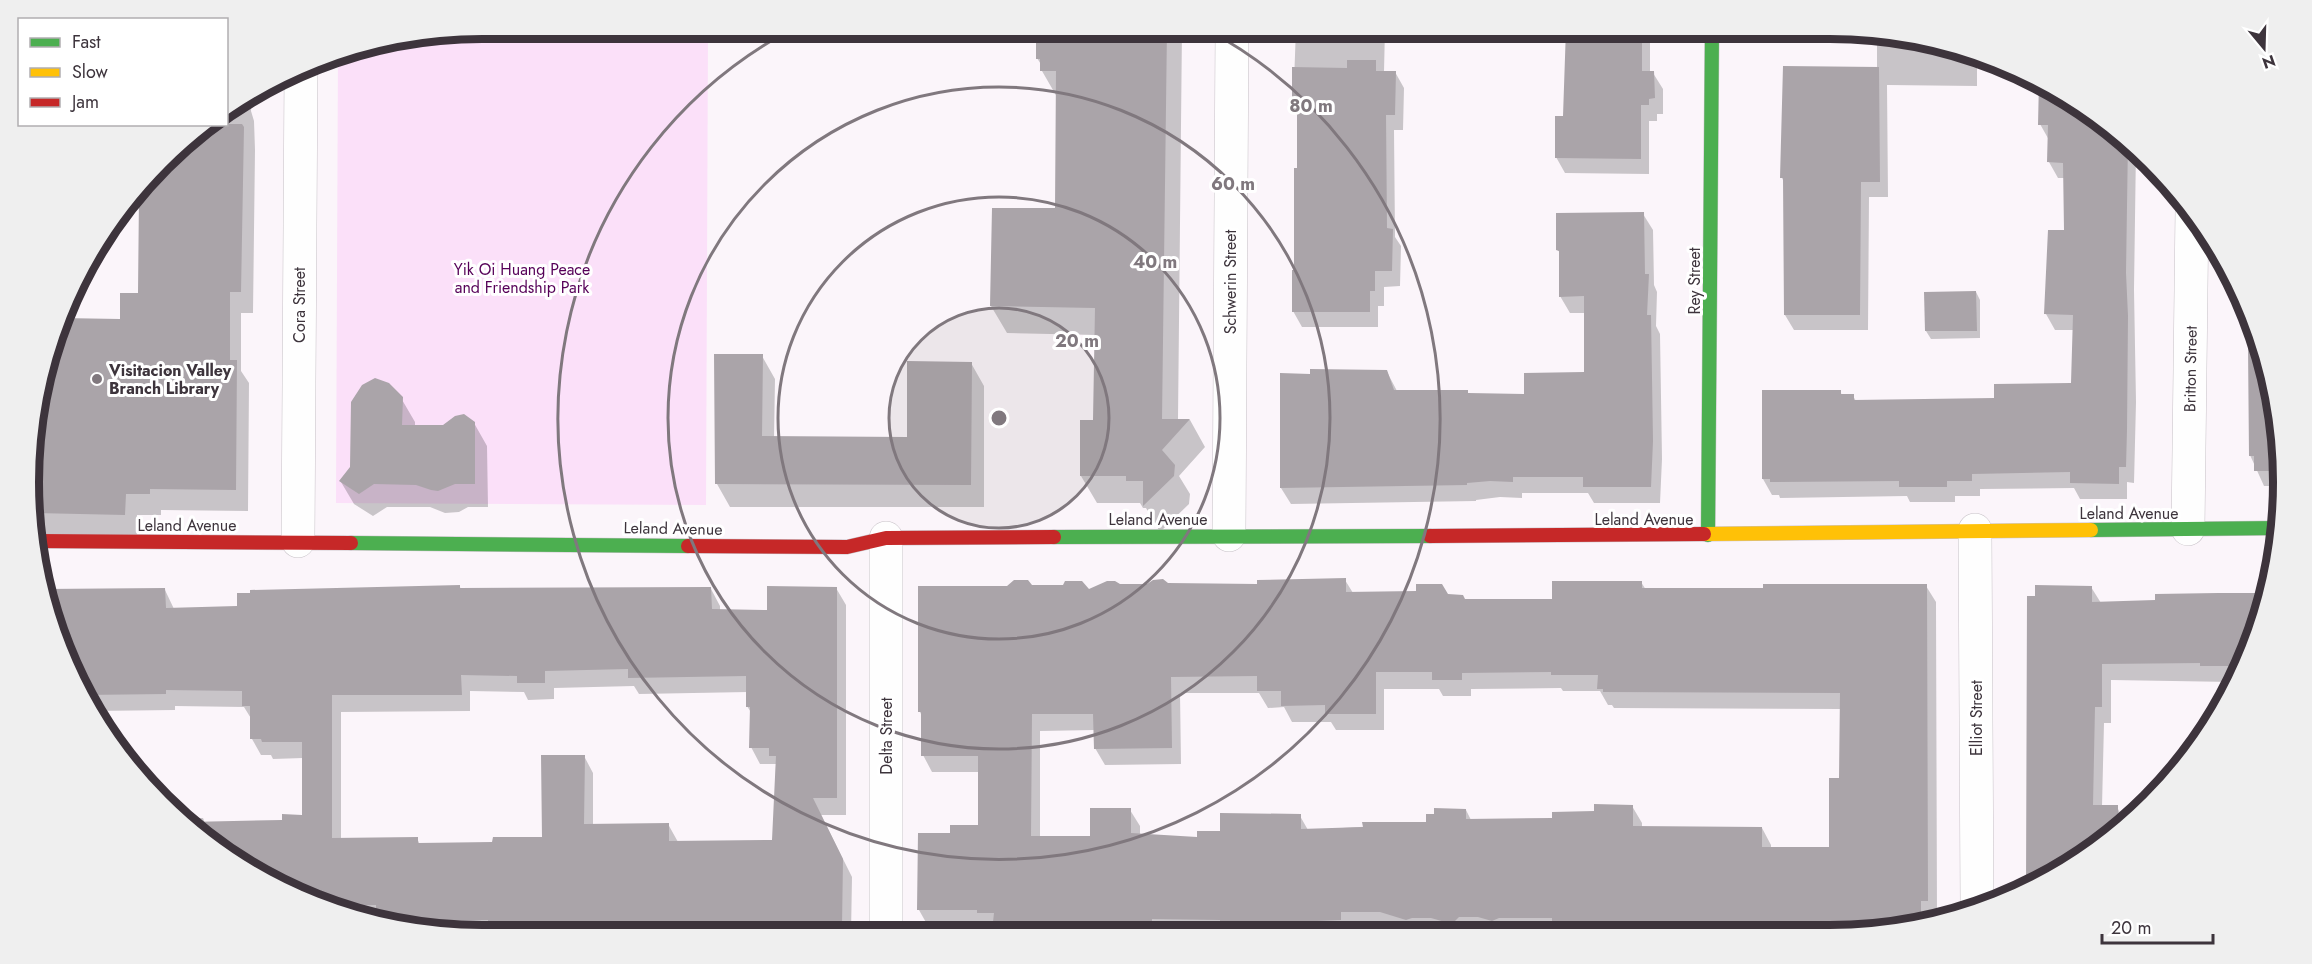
<svg xmlns="http://www.w3.org/2000/svg" width="2312" height="964" font-family="Jost,sans-serif">
	<style>
		.green { fill: #fbe0f9 }
		.shadow { fill: #0003; fill-rule: evenodd }
		.building { fill: #aaa4a9; fill-rule: evenodd }
		.lines { fill: none; stroke-linecap: round; stroke-linejoin: round }
		.street-casing { stroke: #c7c1c7; stroke-width: 34 }
		.fast-casing { stroke: #c7c1c7; stroke-width: 15 }
		.slow-casing { stroke: #c7c1c7; stroke-width: 15 }
		.jam-casing { stroke: #c7c1c7; stroke-width: 15 }
		.street { stroke: #fefefe; stroke-width: 33 }
		.fast { stroke: #4caf50; stroke-width: 14 }
		.slow { stroke: #ffc107; stroke-width: 14 }
		.jam { stroke: #c62828; stroke-width: 14 }
		.ring { fill: none; stroke: #80787e; stroke-width: 3 }
		.poi-dot { fill: #80787e; stroke: #fff; stroke-width: 2 }
		.labels { text-anchor: middle; stroke-width: 6; stroke-linejoin: round; paint-order: stroke }
		.park-label { font-size: 16px; fill: #560058; stroke: #fff }
		.street-label { font-size: 16px; fill: #3d343c; stroke: #fff }
		.poi-label { font-size: 16px; font-weight: bold; fill: #3d343c; stroke: #fff; text-anchor: start }
		.rim { fill: none; stroke: #3d343c; stroke-width: 8 }
		.centre { fill: #80787e; stroke: #fff; stroke-width: 3 }
		.ring-label { font-size: 18px; text-anchor: middle; font-weight: bold; fill: #80787e; stroke: #fff; stroke-width: 6; stroke-linejoin: round; paint-order: stroke }
	</style>
	<rect width="100%" height="100%" fill="#fbf5fa"/>
	<!-- green -->
	<g class="green">
		<polygon points="482,29 708,29 706,505 336,503 338,52"/>
		<polygon points="945,29 1025,29 1025,34 945,33"/>
	</g>
	<!-- shadow -->
	<g class="shadow">
		<polygon points="1037,28 1182,28 1178,420 1190,420 1205,447 1179,476 1190,494 1189,504 1160,532 1146,508 1143,508 1140,503 1097,503 1081,476 1094,421 1096,335 1007,333 991,306 994,210 1056,210 1057,97 1042,71 1042,66 1037,58"/>
		<polygon points="1296,28 1385,28 1384,72 1395,72 1404,88 1403,130 1394,130 1395,237 1401,246 1400,286 1384,287 1384,306 1378,306 1378,327 1302,327 1293,311 1299,118 1293,109"/>
		<polygon points="1567,28 1650,28 1650,73 1653,73 1663,89 1663,114 1657,114 1657,121 1649,121 1649,174 1565,173 1556,157 1565,117"/>
		<polygon points="1877,36 1977,53 1977,86 1887,85 1888,197 1869,197 1868,330 1794,330 1785,315 1784,182 1782,178 1877,68"/>
		<polygon points="2040,82 2056,89 2129,141 2136,148 2134,290 2136,402 2134,483 2127,482 2127,499 2080,499 2074,488 1980,489 1980,496 1955,496 1955,502 1910,502 1907,496 1780,498 1779,495 1772,495 1763,479 1840,392 1843,396 1853,396 1856,401 1996,400 2073,384 2074,330 2055,330 2046,314 2049,232 2065,232 2065,178 2058,178 2049,162 2049,140 2040,124"/>
		<polygon points="252,92 251,111 254,121 255,150 253,313 241,313 241,371 249,383 248,511 161,510 161,515 137,515 137,536 36,534 32,422 53,336 60,320 122,321 139,294 140,193 183,141 226,124 226,110"/>
		<polygon points="1643,214 1653,230 1654,285 1657,292 1656,326 1660,334 1662,459 1660,503 1594,503 1588,493 1522,493 1522,498 1500,497 1476,500 1476,501 1291,504 1281,488 1387,372 1397,391 1525,396 1586,374 1586,313 1570,313 1560,296 1561,255 1558,250"/>
		<polygon points="1976,292 1980,300 1980,338 1931,339 1926,331"/>
		<polygon points="2251,320 2268,364 2283,452 2281,486 2264,486 2250,455 2254,334 2251,329"/>
		<polygon points="715,356 762,356 775,379 774,438 908,439 971,363 984,386 984,507 730,507 717,484"/>
		<polygon points="401,398 415,422 415,427 444,427 474,423 487,446 488,507 468,507 459,512 445,513 430,507 387,507 373,516 354,504 341,482"/>
		<path d="M1345 580 1353 593 1448 596 1464 600H1553L1641 582 1646 590 1926 586 1936 602 1937 917H1929V919L1890 932 1405 933 1391 928H1350V933L1002 934 999 929H988L987 926H928L919 910 951 835 979 827V772H932L923 755V718L920 712 1031 587 1089 590 1120 586 1258 585ZM1561 688 1563 691H1600L1608 705H1612L1614 708 1841 709 1840 780 1830 848 1771 849V845L1762 828 1642 827V823L1632 806 1554 820H1471L1466 810 1428 823 1308 830 1300 816 1198 838 1140 835V826L1130 810 1092 837 1040 838V731L1095 730V748L1105 765 1181 764 1180 693H1259L1268 708 1284 707 1292 722H1331L1336 730H1384V689H1439L1443 696H1471V689Z"/>
		<path d="M460 587 461 590 711 589 720 606V611H768L836 588 846 605V815H821L852 877 851 934 482 936 337 912 206 842 184 818H203L205 823 284 821 304 816 303 758 273 759 271 755H261L252 739V720L244 707 175 706V710L93 711 63 656 43 591 165 590 174 609 239 607ZM634 686 639 694 748 692 747 706 752 714 751 747 760 764H776L774 841 678 842 668 824 593 825V773L584 756 543 839 494 843 420 845 417 838 341 840V712L470 711V691L524 692 528 700 554 699V688Z"/>
		<polygon points="2091,587 2101,603 2156,601 2156,595 2267,595 2260,627 2233,682 2111,680 2111,723 2104,723 2102,807 2117,807 2126,825 2030,889"/>
	</g>
	<!-- building -->
	<g class="building">
		<polygon points="1036,28 1167,28 1162,419 1190,419 1162,450 1175,465 1174,476 1143,506 1143,481 1126,481 1126,476 1080,476 1080,420 1093,420 1095,308 990,306 992,208 1055,208 1056,71 1040,71 1040,59 1036,59"/>
		<polygon points="1566,28 1642,28 1642,71 1654,71 1655,98 1649,99 1649,105 1641,105 1641,159 1555,158 1555,116 1563,116"/>
		<polygon points="1347,60 1376,60 1376,71 1396,71 1395,115 1386,115 1387,228 1393,229 1392,271 1375,271 1375,291 1370,291 1370,312 1292,312 1292,270 1294,270 1294,168 1297,168 1297,109 1292,109 1292,67 1347,68"/>
		<polygon points="1783,66 1879,67 1880,182 1861,182 1860,315 1784,315 1783,178 1780,178"/>
		<polygon points="2039,81 2056,89 2128,140 2126,273 2128,316 2127,430 2126,467 2119,467 2119,484 2070,483 2070,472 1972,474 1972,481 1947,481 1947,487 1899,487 1899,481 1770,482 1770,479 1762,479 1762,390 1841,390 1841,394 1854,394 1854,400 1994,398 1994,384 2071,383 2073,315 2044,314 2048,230 2064,230 2063,163 2047,162 2048,125 2038,125"/>
		<polygon points="206,124 242,124 244,127 241,292 230,292 230,360 237,360 236,490 150,489 150,494 126,494 125,515 35,513 32,422 53,336 61,318 120,319 120,293 138,293 139,195 183,141"/>
		<polygon points="1644,212 1645,274 1649,274 1647,315 1651,315 1653,441 1651,487 1583,487 1583,477 1513,477 1513,482 1490,481 1467,483 1467,485 1280,488 1280,373 1310,374 1310,369 1387,370 1394,390 1468,390 1468,393 1524,394 1524,373 1584,372 1584,296 1559,297 1559,251 1556,250 1556,213"/>
		<polygon points="1976,291 1977,331 1925,331 1924,292"/>
		<polygon points="2260,345 2268,364 2283,452 2282,471 2254,471 2254,456 2249,456 2248,346"/>
		<polygon points="714,354 763,354 762,436 907,437 907,361 972,362 971,485 715,484"/>
		<polygon points="375,378 389,383 403,397 402,425 443,425 455,416 464,414 475,422 475,484 455,484 438,491 431,490 416,485 374,484 359,494 339,481 350,467 351,402 362,385"/>
		<path d="M1346 578V592L1416 591V584H1442L1448 594 1463 595 1465 599H1552V581H1642V588H1763V584H1927L1928 901H1921V922L1552 923V918H1499L1492 921 1478 917H1459L1455 921 1445 922 1431 918H1412L1406 920 1380 912H1341V920L1220 925V920L1152 919V923L993 922 994 913H977V910H917L918 833H950V825H978V756H921V712H918V586H1007L1014 580H1028L1032 585H1063L1065 581H1082L1089 589 1107 581H1115L1120 584H1147L1153 580 1163 579 1168 583 1257 584V580ZM1376 672H1432V680H1462V673L1551 672V675H1598L1597 689H1603V692L1840 693 1839 778H1829V847H1762V827L1633 826V805L1594 804V811L1552 812V818L1466 819V809L1434 808V814H1426V822H1362L1363 827 1301 829V814L1220 813V831H1197V837L1131 833V808H1090V836H1031L1032 714H1093L1094 749 1172 748 1171 677 1257 676V691H1281V706L1325 705V714H1376Z"/>
		<path d="M460 585V588L711 587 712 609 767 610V586L837 587V798H813L843 859 842 926 712 929 629 927V925L488 924V920L397 921 376 918V905L326 906 206 842 188 822 282 820V814L302 815V742H262L261 739H250V706H242V691L166 690V694L84 695 63 656 43 589 165 588 166 608 237 606V593H250V590ZM628 669V678L746 676V707H750L749 748H769V756H776L772 840 669 841V823L584 824 585 755H541L542 837H493L492 842 418 843V837L332 838V695H462L461 675 517 676V683H545V671Z"/>
		<polygon points="2035,585 2092,586 2092,602 2155,600 2155,594 2218,593 2256,593 2256,601 2266,601 2260,627 2241,666 2200,666 2200,663 2102,664 2102,707 2095,707 2093,805 2118,805 2118,831 2026,890 2027,596 2035,596"/>
	</g>
	<g class="lines">
		<!-- street casing -->
		<g class="street-casing">
			<g id="street">
				<polyline points="2188,529 2192,210"/>
				<polyline points="1975,530 1977,905"/>
				<polyline points="1229,535 1232,28"/>
				<polyline points="886,538 886,934"/>
				<polyline points="298,541 301,69"/>
			</g>
		</g>
		<!-- fast casing -->
		<g class="fast-casing">
			<g id="fast">
				<polyline points="2091,530 2280,528"/>
				<polyline points="1708,535 1712,28"/>
				<polyline points="1054,537 1430,536"/>
				<polyline points="351,543 688,546"/>
			</g>
		</g>
		<!-- slow casing -->
		<g class="slow-casing">
			<polyline id="slow" points="1704,534 2091,530"/>
		</g>
		<!-- jam casing -->
		<g class="jam-casing">
			<g id="jam">
				<polyline points="1430,536 1704,534"/>
				<polyline points="36,541 351,543"/>
				<polyline points="688,546 847,547 886,538 1054,537"/>
			</g>
		</g>
		<!-- street -->
		<use href="#street" class="street"/>
		<!-- fast -->
		<use href="#fast" class="fast"/>
		<!-- slow -->
		<use href="#slow" class="slow"/>
		<!-- jam -->
		<use href="#jam" class="jam"/>
	</g>
	<!-- distance rings -->
	<circle cx="999" cy="418" r="110" fill="#80787e" fill-opacity=".12"/>
	<g class="ring">
		<circle cx="999" cy="418" r="110"/>
		<circle cx="999" cy="418" r="221"/>
		<circle cx="999" cy="418" r="331"/>
		<path d="M1206 29A441 441 0 1 1 792 29"/>
	</g>
	<!-- markers -->
	<circle class="poi-dot" cx="97" cy="379" r="6"/>
	<g class="labels">
		<!-- park labels -->
		<g class="park-label">
			<text x="522" y="275">Yik Oi Huang Peace<tspan x="522" dy="18">and Friendship Park</tspan></text>
		</g>
		<!-- street labels -->
		<g class="street-label">
			<text transform="translate(1694 281) rotate(-90)" y="6">Rey Street</text>
			<text transform="translate(1230 282) rotate(-90)" y="6">Schwerin Street</text>
			<text transform="translate(299 305) rotate(-90)" y="6">Cora Street</text>
			<text transform="translate(2190 369) rotate(-89)" y="6">Britton Street</text>
			<text x="2129" y="519">Leland Avenue</text>
			<text x="1158" y="525">Leland Avenue</text>
			<text x="1644" y="525">Leland Avenue</text>
			<text x="187" y="531">Leland Avenue</text>
			<text transform="translate(673 528) rotate(1)" y="6">Leland Avenue</text>
			<text transform="translate(1976 718) rotate(-90)" y="6">Elliot Street</text>
			<text transform="translate(886 736) rotate(-90)" y="6">Delta Street</text>
		</g>
		<!-- poi labels -->
		<g class="poi-label">
			<text x="109" y="376">Visitacion Valley<tspan x="109" dy="18">Branch Library</tspan></text>
		</g>
	</g>
	<!-- crop -->
	<path d="M0 0H2312V964H0ZM482 39H1830A443 443 0 0 1 2273 482V482A443 443 0 0 1 1830 925H482A443 443 0 0 1 39 482V482A443 443 0 0 1 482 39Z" fill="#efefef" fill-rule="evenodd"/>
	<path class="rim" d="M482 39H1830A443 443 0 0 1 2273 482V482A443 443 0 0 1 1830 925H482A443 443 0 0 1 39 482V482A443 443 0 0 1 482 39Z"/>
	<circle cx="999" cy="418" r="9" class="centre"/>
	<g class="ring-label">
		<text x="1311" y="112">80 m</text>
		<text x="1233" y="190">60 m</text>
		<text x="1155" y="268">40 m</text>
		<text x="1077" y="347">20 m</text>
	</g>
	<!-- legend -->
	<rect x="18" y="18" width="210" height="108" fill="#ffffff" stroke="#b1aeb1" stroke-width="1.5"/>
	<rect x="30" y="38" width="30" height="9" fill="#4caf50" stroke="#b1aeb1" stroke-width="1.5"/>
	<text x="72" y="48" font-size="18" fill="#3d343c">Fast</text>
	<rect x="30" y="68" width="30" height="9" fill="#ffc107" stroke="#b1aeb1" stroke-width="1.5"/>
	<text x="72" y="78" font-size="18" fill="#3d343c">Slow</text>
	<rect x="30" y="98" width="30" height="9" fill="#c62828" stroke="#b1aeb1" stroke-width="1.5"/>
	<text x="72" y="108" font-size="18" fill="#3d343c">Jam</text>
	<!-- north arrow -->
	<g transform="translate(2264 48) rotate(161)" stroke="#ffffff" stroke-width="4.5" paint-order="stroke">
	<path d="M0-4.5L10 22L0 15L-10 22Z" fill="#3d343c"/>
	<text y="-9" font-size="16" font-weight="bold" text-anchor="middle" fill="#3d343c">N</text>
	</g>
	<!-- scale -->
	<path d="M2102 934v9h111v-9" fill="none" stroke="#3d343c" stroke-width="3"/>
	<text x="2111" y="934" font-size="18" fill="#3d343c" stroke="#ffffff" stroke-width="4.5" paint-order="stroke">20 m</text>
</svg>
